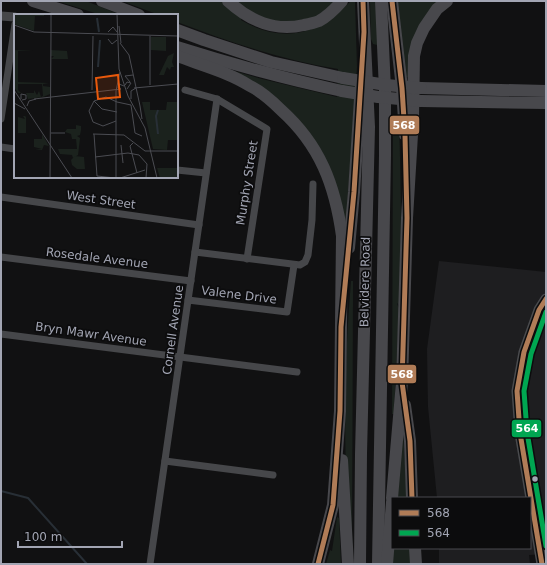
<svg xmlns="http://www.w3.org/2000/svg" width="547" height="565" font-family="'DejaVu Sans',sans-serif">
	<style>
		.built { fill: #1e1e20 }
		.green { fill: #1b221d }
		.lines { fill: none; stroke-linecap: round; stroke-linejoin: round }
		.stream { stroke: #282f36; stroke-width: 2 }
		.minor { stroke: #46474a; stroke-width: 7 }
		.tertiary { stroke: #46474a; stroke-width: 9 }
		.secondary { stroke: #4a4b4e; stroke-width: 11 }
		.primary { stroke: #48484c; stroke-width: 12 }
		.trunk { stroke: #48484c; stroke-width: 12 }
		.primary-bridge { stroke: #48484c; stroke-width: 12 }
		.bus-1-casing { stroke: #0c0c0d; stroke-width: 8 }
		.bus-2-casing { stroke: #0c0c0d; stroke-width: 8 }
		.bus-1 { stroke: #b07c57; stroke-width: 5 }
		.bus-2 { stroke: #00a651; stroke-width: 5 }
		.bus-dot { fill: #a2a5b3; stroke: #0c0c0d; stroke-width: 1.5 }
		.labels { text-anchor: middle; stroke-width: 3.5; stroke-linejoin: round; paint-order: stroke }
		.street-label { font-size: 12px; fill: #a2a5b3; stroke: #0c0c0d }
		.inset-river { fill: none; stroke: #282f36; stroke-width: 2 }
		.inset-road { fill: none; stroke: #4b4c52; stroke-width: 1 }
		.view { fill: #e8590c; fill-opacity: 0.15; stroke: #e8590c; stroke-width: 2 }
		.inset-edge { fill: none; stroke: #a2a5b3; stroke-width: 2 }
		.line-badge { stroke: #0c0c0d; stroke-width: 1.5 }
		.badge-label { font-size: 11px; text-anchor: middle; font-weight: bold; fill: #fff }
	</style>
	<rect width="100%" height="100%" fill="#111112"/>
	<!-- built -->
	<polygon class="built" points="439,261 546,272 546,554 529,555 530,564 439,564 439,548 530,548 530,498 437,498 428,407 427,349"/>
	<!-- green -->
	<g class="green">
		<polygon points="57,1 86,1 121,15 101,15"/>
		<path d="M122 1H222L242 18 241 20C264 34 292 39 316 27 321 25 326 20 331 16 338 12 345 7 351 1H355L357 67 349 179 346 232 302 127 206 63 262 79 337 97 338 69C283 60 229 42 177 22V15H159Z"/>
		<polygon points="231,1 339,1 309,21 270,23"/>
		<polygon points="370,1 376,1 378,41 377,45 373,44 371,39"/>
		<polygon points="396,1 440,1 409,77 405,77"/>
		<path d="M393 122H399C401 183 402 244 399 305L397 303 399 309 394 414H392Z"/>
		<path d="M351 281H353L352 564C343 470 343 374 351 281Z"/>
		<polygon points="403,429 407,498 397,498"/>
		<polygon points="337,517 339,518 341,564 326,564 330,550 332,551"/>
		<polygon points="393,548 411,548 412,564 392,564"/>
	</g>
	<g class="lines">
		<!-- stream -->
		<polyline class="stream" points="1,491 28,498 87,564"/>
		<!-- minor -->
		<g class="minor">
			<polyline points="185,90 217,99 267,129 247,259"/>
			<polyline points="1,119 15,24"/>
			<polyline points="1,147 15,149"/>
			<polyline points="177,170 206,173"/>
			<polyline points="1,197 199,225"/>
			<polyline points="195,252 300,265 305,262 308,255 312,220 313,184"/>
			<polyline points="1,257 191,281"/>
			<polyline points="188,300 287,312 294,265"/>
			<polyline points="1,334 297,372"/>
			<polyline points="165,461 273,475"/>
			<polyline points="150,564 217,99"/>
		</g>
		<!-- tertiary -->
		<polyline class="tertiary" points="1,16 15,17"/>
		<!-- secondary -->
		<polyline class="secondary" points="542,564 520,433 517,391 524,352 539,310 546,299"/>
		<!-- primary -->
		<g class="primary">
			<polyline points="33,1 78,15"/>
			<polyline points="102,1 139,15"/>
			<polyline points="392,1 402,88 405,135"/>
			<polyline points="177,30 204,40 271,62 343,78"/>
			<path d="M177 47C231 64 286 79 342 91"/>
			<path d="M177 56C201 65 228 72 250 86 262 92 272 101 281 110 320 145 335 185 342 236L340 411 333 505 318 564"/>
			<polyline points="421,88 546,91"/>
			<polyline points="421,101 546,103"/>
			<polyline points="349,248 354,192 361,83"/>
			<polyline points="405,405 410,441 412,498"/>
			<polyline points="342,460 348,564"/>
			<polyline points="392,498 402,382 407,218 413,118 414,56 417,43 424,28 437,9 447,1"/>
			<polyline points="415,548 416,564"/>
			<polyline points="360,564 361,454 369,127 363,1"/>
			<polyline points="378,564 385,155 385,90 381,1"/>
			<polyline points="387,564 392,502"/>
		</g>
		<!-- trunk -->
		<path class="trunk" d="M228 1C250 21 274 32 304 25 309 24 314 23 319 21 328 16 335 9 342 1"/>
		<!-- primary-bridge -->
		<g class="primary-bridge">
			<polyline points="343,78 386,85 421,88"/>
			<polyline points="342,91 378,97 421,101"/>
		</g>
		<!-- bus-1 casing -->
		<g class="bus-1-casing">
			<g id="bus-1">
				<polyline points="392,1 402,88 405,135 407,218 402,382 410,441 412,498"/>
				<polyline points="318,564 333,505 340,411 341,327 354,192 364,32 363,1"/>
				<polyline points="542,564 520,433 517,391 524,352 539,310 546,299"/>
			</g>
		</g>
		<!-- bus-2 casing -->
		<g class="bus-2-casing">
			<polyline id="bus-2" points="546,312 531,354 524,391 527,432 546,546"/>
		</g>
		<!-- bus-1 -->
		<use href="#bus-1" class="bus-1"/>
		<!-- bus-2 -->
		<use href="#bus-2" class="bus-2"/>
	</g>
	<!-- markers -->
	<circle class="bus-dot" cx="535" cy="479" r="3.5"/>
	<g class="labels">
		<!-- street labels -->
		<g class="street-label">
			<text transform="translate(247 183) rotate(-81)" y="4">Murphy Street</text>
			<text transform="translate(101 200) rotate(8)" y="4">West Street</text>
			<text transform="translate(97 258) rotate(7)" y="4">Rosedale Avenue</text>
			<text transform="translate(365 282) rotate(-89)" y="4">Belvidere Road</text>
			<text transform="translate(239 295) rotate(7)" y="4">Valene Drive</text>
			<text transform="translate(173 330) rotate(-82)" y="4">Cornell Avenue</text>
			<text transform="translate(91 334) rotate(8)" y="4">Bryn Mawr Avenue</text>
		</g>
	</g>
	<!-- overview -->
	<g transform="translate(14 14)">
		<rect width="164" height="164" fill="#111112"/>
		<path d="M0 0H30V2H21L20 17 0 10ZM137 23H152V37L137 36ZM37 36 53 37 54 45H37L40 42H37ZM128 88H136V96H152L153 88H164V126H154L153 136 139 135ZM61 142 70 143 71 155H63L58 151 57 146ZM143 154H164V164H146Z" fill="#1b221d"/>
		<path d="M0 36 19 37H4V68L35 69 29 70V72L36 73V80L29 83 14 85 12 79H20V76L23 81 25 77 27 83 29 82 28 70H4V76L7 79H4L0 73ZM9 102H11L12 103V119H4V103L11 105ZM62 111 67 112V116L66 121 63 122 66 124 64 141 59 144 58 141 46 140 44 135H63L62 125H58L57 120 51 118 53 115H62ZM28 120 35 132 30 131 28 136H21L28 135 20 133V125H28Z" fill="#1b221d"/>
		<path d="M160 39 158 48 160 53H157L156 56 153 53 150 61H145L154 42Z" fill="#1b221d"/>
		<path class="inset-river" d="M83 4 85 18M84 53 86 26M144 96 142 102 144 120"/>
		<path class="inset-road" d="M103 0 105 55 114 82 131 114 143 164M0 11 20 18 164 22M105 12 107 29M37 18V0M94 18 99 13 103 18M94 25 98 30 103 26M106 29 115 41 126 92M116 68 111 62 119 61M111 71 113 68 117 69 113 75M136 71V22M120 74 164 70M107 75 104 74 105 70 110 72M0 76 58 164M78 76 79 22M7 85V80L12 81V85L8 86M20 85 107 75M117 85V77L122 74M80 87 75 97 79 108 89 112 102 107M80 87 88 95 103 98M80 87 92 83 103 88M103 88 117 91 121 119 128 122M0 89 11 95M13 92 15 87 22 85M126 92 128 105M37 119H51M79 120 110 121 131 137H164M80 120 83 162 101 164M119 129 116 132 123 159M107 131 109 149M81 143 114 139 125 141 133 150 132 164M36 164 37 18M102 164V77L106 58M106 164 131 156"/>
		<path class="view" d="M104 61 106 83 84 85 82 64Z"/>
		<rect width="164" height="164" class="inset-edge"/>
	</g>
	<g class="line-badge">
		<rect x="389" y="115" width="31" height="20" rx="4" fill="#b07c57"/>
		<rect x="387" y="364" width="30" height="20" rx="4" fill="#b07c57"/>
		<rect x="511" y="419" width="31" height="19" rx="4" fill="#00a651"/>
	</g>
	<g class="badge-label">
		<text x="404" y="129">568</text>
		<text x="402" y="378">568</text>
		<text x="527" y="432">564</text>
	</g>
	<!-- border -->
	<rect width="547" height="565" fill="none" stroke="#a2a5b3" stroke-width="4"/>
	<!-- legend -->
	<rect x="391" y="497" width="140" height="52" fill="#0c0c0d" stroke="#48494f"/>
	<rect x="399" y="510" width="20" height="6" fill="#b07c57" stroke="#48494f"/>
	<text x="427" y="517" font-size="12" fill="#a2a5b3">568</text>
	<rect x="399" y="530" width="20" height="6" fill="#00a651" stroke="#48494f"/>
	<text x="427" y="537" font-size="12" fill="#a2a5b3">564</text>
	<!-- scale -->
	<path d="M18 541v6h104v-6" fill="none" stroke="#a2a5b3" stroke-width="2"/>
	<text x="24" y="541" font-size="12" fill="#a2a5b3" stroke="#0c0c0d" stroke-width="3" paint-order="stroke">100 m</text>
</svg>
